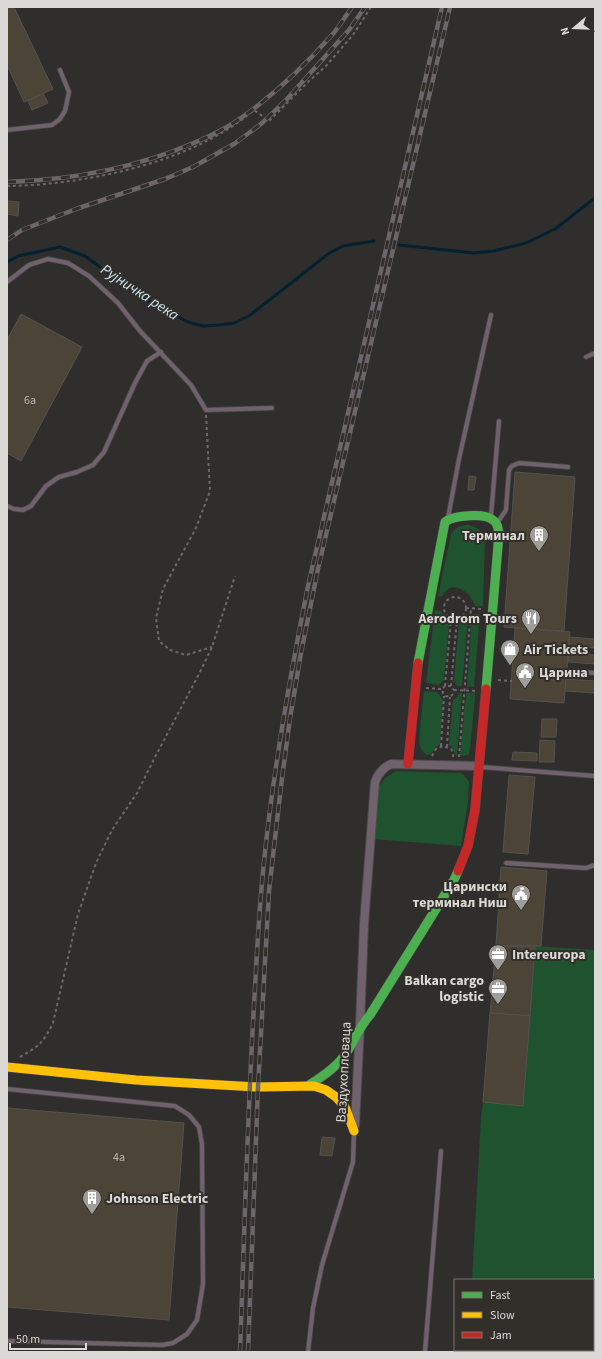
<svg xmlns="http://www.w3.org/2000/svg" width="602" height="1359" font-family="'Source Sans 3',sans-serif">
	<style>
		.green { fill: #1f522e }
		.lines { fill: none; stroke-linecap: round; stroke-linejoin: round }
		.stream { stroke: #04212f; stroke-width: 3 }
		.building { fill: #4c4436; stroke: #545250 }
		.lane-casing { stroke: #4b4948; stroke-width: 5.5 }
		.street-casing { stroke: #4b4948; stroke-width: 10 }
		.fast-casing { stroke: #4b4948; stroke-width: 10 }
		.slow-casing { stroke: #4b4948; stroke-width: 10 }
		.jam-casing { stroke: #4b4948; stroke-width: 10 }
		.path { stroke: #6f676d; stroke-width: 2; stroke-dasharray: 3 3; stroke-linecap: butt }
		.lane { stroke: #70626d; stroke-width: 4 }
		.street { stroke: #70626d; stroke-width: 8 }
		.fast { stroke: #4caf50; stroke-width: 9 }
		.slow { stroke: #ffc107; stroke-width: 9 }
		.jam { stroke: #c62828; stroke-width: 9 }
		.rail-casing { stroke: #6c6569; stroke-width: 4.5 }
		.rail { stroke: #322f2a; stroke-width: 3; stroke-dasharray: 9; stroke-linecap: butt }
		.labels { text-anchor: middle; stroke-width: 4; stroke-linejoin: round; paint-order: stroke }
		.number-label { font-size: 12px; fill: #b7b4ae }
		.poi-label { font-size: 14px; font-weight: bold; fill: #dbd9d6; stroke: #322f2a; text-anchor: end }
		.street-label { font-size: 14px; fill: #dbd9d6; stroke: #322f2a }
		.water-label { font-size: 15px; font-style: italic; fill: #cce3ef; stroke: #322f2a }
	</style>
	<rect width="100%" height="100%" fill="#302e2c"/>
	<!-- green -->
	<g class="green">
		<path d="M469 525C477 527 482 531 485 539L483 606H475C471 592 450 577 442 597L438 596 451 534C456 527 461 525 469 525Z"/>
		<polygon points="435,610 441,611 445,619 449,623 444,680 439,685 426,683"/>
		<polygon points="472,614 480,614 474,687 467,687"/>
		<polygon points="467,617 468,617 462,686 457,686 454,681 459,622"/>
		<path d="M424 691 437 692 443 700 440 744 436 747 431 755C425 755 422 752 420 746 418 737 423 702 424 691Z"/>
		<polygon points="459,693 462,693 457,755 455,755 452,747 449,745 453,700 457,697"/>
		<polygon points="466,693 475,693 475,697 470,749 469,754 464,756 460,755"/>
		<polygon points="396,771 460,773 464,775 469,782 468,802 461,846 373,839 378,788 385,778"/>
		<polygon points="535,946 595,950 595,1352 468,1352 468,1350 593,1350 593,1280 472,1280 481,1117 483,1102 523,1105"/>
	</g>
	<g class="lines">
		<!-- stream -->
		<g class="stream">
			<polyline points="399,245 474,253 494,251 526,243 555,229 595,198"/>
			<polyline points="7,262 18,256 60,247 85,256 143,298 188,322 203,326 219,325 234,323 249,316 328,254 343,246 374,241"/>
		</g>
	</g>
	<!-- building -->
	<g class="building">
		<polygon points="7,7 14,7 53,89 24,102 7,65"/>
		<polygon points="43,93 48,103 32,110 28,101"/>
		<polygon points="7,201 19,202 18,216 7,214"/>
		<polygon points="21,314 82,347 21,461 7,453 7,340"/>
		<polygon points="515,472 575,477 564,631 504,627"/>
		<polygon points="469,476 476,477 474,490 468,490"/>
		<polygon points="515,628 570,632 564,703 510,699"/>
		<polygon points="569,637 595,639 595,648 569,646"/>
		<polygon points="568,653 595,655 595,664 568,662"/>
		<polygon points="566,679 595,681 595,693 565,691"/>
		<polygon points="542,719 557,719 556,737 541,737"/>
		<polygon points="540,740 555,741 554,762 539,762"/>
		<polygon points="513,752 537,753 537,761 512,760"/>
		<polygon points="509,775 535,777 528,854 503,852"/>
		<polygon points="501,867 547,871 541,946 496,946"/>
		<polygon points="496,946 535,946 530,1016 490,1013"/>
		<polygon points="490,1013 530,1016 523,1106 483,1102"/>
		<polygon points="7,1108 184,1123 169,1320 7,1307"/>
		<polygon points="322,1137 335,1138 332,1156 320,1155"/>
	</g>
	<g class="lines">
		<!-- lane casing -->
		<g class="lane-casing">
			<g id="lane">
				<polyline points="7,130 52,125 60,119 65,111 69,92 60,70"/>
				<polyline points="7,282 29,265 48,259 68,263 89,276 118,303 140,331 191,385 206,410 272,408"/>
				<polyline points="586,357 595,353"/>
				<polyline points="7,506 14,509 23,510 31,506 46,486 59,477 77,472 93,465 104,452 135,383 147,361 161,352"/>
				<polyline points="491,516 499,421"/>
				<polyline points="448,518 459,459 491,315"/>
				<polyline points="497,523 506,510 509,470 512,466 519,463 568,467"/>
				<polyline points="569,671 595,673"/>
				<polyline points="481,767 595,776"/>
				<polyline points="506,863 586,868 595,865"/>
				<polyline points="7,1089 175,1106 189,1115 199,1127 202,1144 203,1284 197,1320 187,1334 173,1343 162,1345 7,1341"/>
				<polyline points="308,1352 313,1308 322,1265 353,1162 354,1133"/>
				<polyline points="425,1352 441,1151"/>
			</g>
		</g>
		<!-- street casing -->
		<g class="street-casing">
			<path id="street" d="M355 1125 360 1025 364 924 375 782C378 774 382 768 391 764L479 766"/>
		</g>
		<!-- fast casing -->
		<g class="fast-casing">
			<g id="fast">
				<path d="M418 663 445 522C454 515 484 513 493 520 498 523 498 529 499 534L486 689"/>
				<path d="M309 1085C325 1075 341 1064 350 1047 356 1036 361 1025 370 1015L454 880 458 871"/>
			</g>
		</g>
		<!-- slow casing -->
		<g class="slow-casing">
			<polyline id="slow" points="7,1067 136,1080 258,1087 314,1086 326,1090 336,1097 345,1107 354,1131"/>
		</g>
		<!-- jam casing -->
		<g class="jam-casing">
			<g id="jam">
				<polyline points="408,764 418,663"/>
				<polyline points="458,871 468,846 475,810 486,689"/>
			</g>
		</g>
		<!-- path -->
		<g class="path">
			<path d="M7 186C86 185 194 162 254 110L269 121 309 81 325 67 353 35 371 7"/>
			<polyline points="206,415 210,491 196,528 163,589 156,618 159,641 170,650 186,655 212,647"/>
			<circle cx="455" cy="608" r="11"/>
			<polyline points="466,608 483,609"/>
			<polyline points="500,650 514,651"/>
			<polyline points="498,680 512,681"/>
			<polyline points="445,686 451,619"/>
			<polyline points="451,686 445,686 442,689 443,693 446,696 450,697 453,694 454,690 451,686 457,619"/>
			<polyline points="426,688 442,689"/>
			<polyline points="454,690 476,691"/>
			<polyline points="441,746 444,696"/>
			<polyline points="447,747 450,697"/>
			<polyline points="432,756 436,749 443,746 451,749 453,752 453,757"/>
			<polyline points="459,757 471,609"/>
			<path d="M20 1057C39 1046 44 1042 53 1023L78 914 96 863 112 830 137 793 155 757 199 674 212 647 235 576"/>
		</g>
		<!-- lane -->
		<use href="#lane" class="lane"/>
		<!-- street -->
		<use href="#street" class="street"/>
		<!-- fast -->
		<use href="#fast" class="fast"/>
		<!-- slow -->
		<use href="#slow" class="slow"/>
		<!-- jam -->
		<use href="#jam" class="jam"/>
		<!-- rail casing -->
		<g class="rail-casing">
			<g id="rail">
				<path d="M7 182C72 180 136 168 196 142 205 138 215 134 223 129 235 123 245 115 256 107 283 86 308 62 331 36 339 27 345 17 352 7"/>
				<polyline points="7,240 22,230 76,209 165,179 193,167 234,144 261,124 287,99 349,30 365,7"/>
				<path d="M240 1352C244 1242 247 1133 253 1023 256 973 258 922 263 872 272 776 289 681 308 586L442 7"/>
				<polyline points="248,1352 258,1087 269,891 281,786 290,718 301,653 318,569 450,7"/>
			</g>
		</g>
		<!-- rail -->
		<use href="#rail" class="rail"/>
	</g>
	<!-- icons -->
	<defs>
		<g id="building-pin" transform="scale(1)"><path d="M0 17L-7.5 6A9.5 9.5 0 1 1 7.5 6Z" fill="#9f9d9a" stroke="#322f2a"/><path d="M-4-6H4V6H1V3H-1V6H-4ZM-2.5-4.3h1.7v1.8h-1.7ZM.8-4.3h1.7v1.8H.8ZM-2.5-1h1.7V.8h-1.7ZM.8-1h1.7V.8H.8Z" fill="#fff"/></g>
		<g id="restaurant-pin" transform="scale(1)"><path d="M0 17L-7.5 6A9.5 9.5 0 1 1 7.5 6Z" fill="#9f9d9a" stroke="#322f2a"/><path d="M-5-6h1v4h1v-4h1v4h1v-4h1v5L-1.5 .5V6h-2V.5L-5-1ZM5-6V6H3V1.5H1.5Q1.5-4 5-6Z" fill="#fff"/></g>
		<g id="shop-pin" transform="scale(1)"><path d="M0 17L-7.5 6A9.5 9.5 0 1 1 7.5 6Z" fill="#9f9d9a" stroke="#322f2a"/><path d="M-5-2.5h2.3a2.7 3.5 0 0 1 5.4 0H5L5.5 6h-11ZM-1.5-2.5h3a1.5 2.3 0 0 0-3 0Z" fill="#fff"/></g>
		<g id="civic-pin" transform="scale(1)"><path d="M0 17L-7.5 6A9.5 9.5 0 1 1 7.5 6Z" fill="#9f9d9a" stroke="#322f2a"/><path d="M-.6-6.5H3V-4.5H.6V-3L4-1V1h2V6H-6V1h2V-1L-.6-3ZM-1.2 2.5V6h2.4V2.5Z" fill="#fff"/></g>
		<g id="office-pin" transform="scale(1)"><path d="M0 17L-7.5 6A9.5 9.5 0 1 1 7.5 6Z" fill="#9f9d9a" stroke="#322f2a"/><path d="M-6-3h4V-5.5h4V-3h4V5H-6ZM-1-4.5V-3h2v-1.5ZM-6 0V1H6V0Z" fill="#fff"/></g>
	</defs>
	<g fill-rule="evenodd">
		<use href="#building-pin" x="539" y="535"/>
		<use href="#restaurant-pin" x="531" y="618"/>
		<use href="#shop-pin" x="510" y="649"/>
		<use href="#civic-pin" x="525" y="672"/>
		<use href="#civic-pin" x="521" y="894"/>
		<use href="#office-pin" x="498" y="954"/>
		<use href="#office-pin" x="498" y="988"/>
		<use href="#building-pin" x="92" y="1198"/>
	</g>
	<g class="labels">
		<!-- number labels -->
		<g class="number-label">
			<text x="30" y="404">6a</text>
			<text x="119" y="1161">4a</text>
		</g>
		<!-- poi labels -->
		<g class="poi-label">
			<text x="525" y="540">Терминал</text>
			<text x="517" y="623">Aerodrom Tours</text>
			<text x="524" y="654" text-anchor="start">Air Tickets</text>
			<text x="539" y="677" text-anchor="start">Царина</text>
			<text x="507" y="891">Царински<tspan x="507" dy="16">терминал Ниш</tspan></text>
			<text x="512" y="959" text-anchor="start">Intereuropa</text>
			<text x="484" y="985">Balkan cargo<tspan x="484" dy="16">logistic</tspan></text>
			<text x="106" y="1203" text-anchor="start">Johnson Electric</text>
		</g>
		<!-- street labels -->
		<g class="street-label">
			<text transform="translate(343 1072) rotate(-87)" y="5">Ваздухопловаца</text>
		</g>
		<!-- water labels -->
		<g class="water-label">
			<text transform="translate(140 292) rotate(33)" y="5">Рујничка река</text>
		</g>
	</g>
	<!-- border -->
	<rect width="602" height="1359" fill="none" stroke="#dbd9d6" stroke-width="16"/>
	<!-- legend -->
	<rect x="454" y="1279" width="140" height="72" fill="#322f2a" stroke="#76736f"/>
	<rect x="462" y="1292" width="20" height="6" fill="#4caf50" stroke="#76736f"/>
	<text x="490" y="1299" font-size="12" fill="#dbd9d6">Fast</text>
	<rect x="462" y="1312" width="20" height="6" fill="#ffc107" stroke="#76736f"/>
	<text x="490" y="1319" font-size="12" fill="#dbd9d6">Slow</text>
	<rect x="462" y="1332" width="20" height="6" fill="#c62828" stroke="#76736f"/>
	<text x="490" y="1339" font-size="12" fill="#dbd9d6">Jam</text>
	<!-- north arrow -->
	<g transform="translate(574 28) rotate(251)" stroke="#322f2a" stroke-width="3" paint-order="stroke">
	<path d="M0-3L7 15L0 10L-7 15Z" fill="#dbd9d6"/>
	<text y="-6" font-size="11" font-weight="bold" text-anchor="middle" fill="#dbd9d6">N</text>
	</g>
	<!-- scale -->
	<path d="M10 1343v6h76v-6" fill="none" stroke="#dbd9d6" stroke-width="2"/>
	<text x="16" y="1343" font-size="12" fill="#dbd9d6" stroke="#322f2a" stroke-width="3" paint-order="stroke">50 m</text>
</svg>
